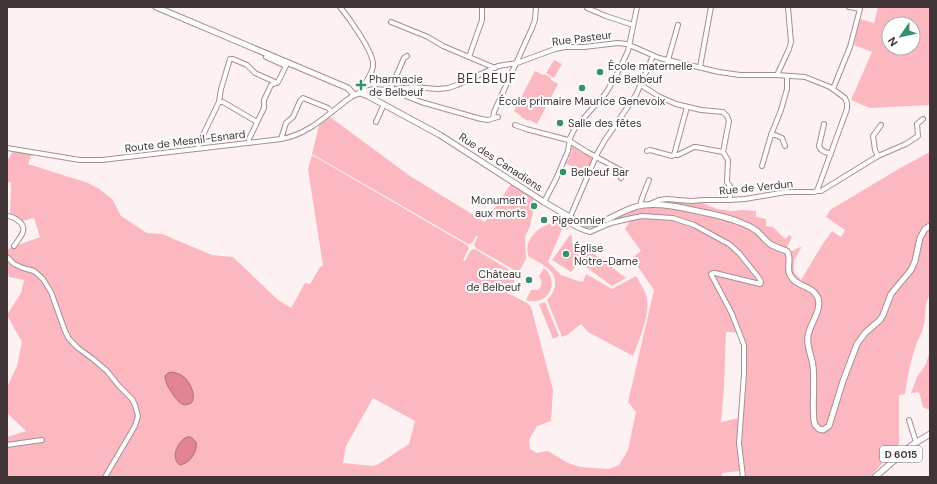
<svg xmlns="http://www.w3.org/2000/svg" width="937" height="484" font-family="'DM Sans',sans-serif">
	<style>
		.green { fill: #fbb8c0; fill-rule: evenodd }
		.water { fill: #e18592; stroke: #b16d76 }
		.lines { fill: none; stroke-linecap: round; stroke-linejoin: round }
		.minor-casing { stroke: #a88d90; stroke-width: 6 }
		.major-casing { stroke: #a88d90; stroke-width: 7 }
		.minor { stroke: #fff; stroke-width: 4 }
		.major { stroke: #fff; stroke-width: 5 }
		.poi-dot { fill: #349169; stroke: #fff; stroke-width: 1.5 }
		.labels { text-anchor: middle; stroke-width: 4; stroke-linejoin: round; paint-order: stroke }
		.shield { fill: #fff; stroke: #797172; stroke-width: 1 }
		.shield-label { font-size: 10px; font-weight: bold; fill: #403435 }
		.street-label { font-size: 11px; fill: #403435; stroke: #fff }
		.poi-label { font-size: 11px; fill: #403435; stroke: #fff; text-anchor: start }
		.quarter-label { font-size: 13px; letter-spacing: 1px; fill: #403435; stroke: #fff }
	</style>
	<rect width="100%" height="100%" fill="#fef1f2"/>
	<!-- green -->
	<g class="green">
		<path d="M878 7H930V105L870 108 851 100 872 52 854 45 860 19 874 23ZM889 24H913V48H889Z"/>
		<polygon points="554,60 562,64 554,78 546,73"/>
		<polygon points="535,71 543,75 544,74 551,78 551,80 558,84 537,124 530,120 528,121 521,117 521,116 514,111"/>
		<polygon points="330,117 410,176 485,222 511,184 534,199 531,205 533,212 530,226 525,237 526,259 520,270 516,271 476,248 474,245 478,236 476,236 472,243 468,244 312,154 319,125"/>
		<polygon points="571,146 575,146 579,149 579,151 587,155 587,154 594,157 587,174 565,163 567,162 570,157 568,156 569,153 571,154 572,151 570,149"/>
		<path d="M34 149 28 164 88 183 98 188 112 199 121 216 147 233 162 234 212 255 233 257 278 300 291 308 305 283 310 284 320 267 323 266 308 169 312 155 467 245 469 248 463 260 465 261 471 250 475 249 514 273 516 278 508 293 527 303 531 307 553 390 551 421 537 426 529 440 530 449 537 453 548 451 568 463 580 467 608 469 619 465 628 450 636 412 628 402 654 290 632 258 641 251 625 229 632 217 615 220 613 218 640 207H660L661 201 667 200 700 202 717 209 732 211 743 210 756 211V217L766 219V226L773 227 785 239 789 235 792 237 786 249 790 252 802 246 794 261V272L801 280 822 245 832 231 841 237 845 230 826 217 830 210 902 167 930 152V295C924 304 926 315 924 325 922 333 917 341 915 348 910 363 907 379 905 394L899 395V444L870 477H745L740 443 743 414 746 351 743 333 726 332 724 387 721 422 739 418 740 471 722 473V477H7V437L26 431 7 413V387L17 366 22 342 7 315 21 293 24 280 9 277 7 267V250L10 248 40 237 34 218 22 221 10 214 11 182 7 183V161L13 151ZM373 398 415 421 409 444 377 465 372 466 343 463 346 446Z"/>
		<path d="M562 219 570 225 567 230 563 227 548 262 561 275 575 280 583 282 586 274 612 289 636 276C640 283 645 290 647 298 650 315 639 340 633 356L588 332 581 324 567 335 562 337 547 300C557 291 559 275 546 267 541 263 535 260 529 257 523 245 533 232 544 226 550 224 556 222 562 219Z"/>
		<polygon points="570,235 572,236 572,243 584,253 593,253 626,278 612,286 579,262 571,272 552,260"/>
		<path d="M544 268C561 282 548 307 526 300L531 290H538C542 286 543 281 539 277Z"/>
		<polygon points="545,302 559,336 553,339 539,304"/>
		<polygon points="930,351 930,410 929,410 923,407 919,392 911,393 917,377 926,364"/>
	</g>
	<!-- water -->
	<g class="water">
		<path d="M172 372C176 373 180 374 184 377 189 381 195 393 193 400 192 403 191 403 189 404 182 407 178 401 174 396 170 390 165 383 165 376L168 373Z"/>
		<path d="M187 437H191L196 442C198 452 190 463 180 465 170 458 177 442 187 437Z"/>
	</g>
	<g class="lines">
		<!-- minor casing -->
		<g class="minor-casing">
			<g id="minor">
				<path d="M340 7C349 18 373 51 373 64 374 70 368 78 365 84 364 87 364 90 363 93"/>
				<polyline points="587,8 606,16 633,25"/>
				<polyline points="391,22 428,37 443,46 495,68"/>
				<polyline points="469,57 482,20 482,7"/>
				<polyline points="668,60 678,25"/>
				<polyline points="700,67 711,7"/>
				<polyline points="777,75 789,49 791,42 788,7"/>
				<polyline points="641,85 658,96 676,104 701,110 723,112 727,116 729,121 723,152"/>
				<polyline points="833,89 850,47 860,9 849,7"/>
				<polyline points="390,90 404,58 407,56"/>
				<polyline points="391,90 421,102 481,119 488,120 498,117"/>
				<polyline points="364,91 374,89 389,90 412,87 438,89 448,88 457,85 498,66 517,63 555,49 565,47 584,47 618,43 627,44 659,58 719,72 740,75 777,75 805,77 830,87 845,98 847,103 847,109 817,191"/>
				<polyline points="219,102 223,102 257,122"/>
				<polyline points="493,118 494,112 532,28 535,20 536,7"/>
				<polyline points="376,122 384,104"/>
				<path d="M824 124 819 146C821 152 826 152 831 154"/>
				<polyline points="515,125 526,129 568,140 587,152 624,172 621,178"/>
				<polyline points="771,135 775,135 782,138 785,146"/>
				<polyline points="281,139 286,123 293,117 300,101 303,98 328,108 332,112"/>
				<polyline points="249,143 249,139 264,108 264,100 271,85 278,82 286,66 266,57"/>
				<path d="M7 148 80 160H102L281 139C311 134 329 112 354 95"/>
				<polyline points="198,148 200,141 219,102 221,89 230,59 233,59 247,65 255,73 277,83"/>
				<polyline points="647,151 650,150 672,156 674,155 678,155 694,147 696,147 723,152 728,160 727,182 732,189 729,200"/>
				<polyline points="674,155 687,107"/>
				<polyline points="878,156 875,150 873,136 881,125"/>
				<polyline points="762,166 771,135 781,110 787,89 787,76"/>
				<polyline points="544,202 556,179 568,151 570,138 575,128 606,93 619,70 628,51 637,7"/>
				<polyline points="650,204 659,200 667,199 691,201 704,200 729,200 745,199 786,192 814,192 817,191 821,191 878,156 906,144 918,136 917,124 923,119"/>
				<polyline points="640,205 642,198 649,180"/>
				<path d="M563 213C567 224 579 229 590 232L611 223 632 218 642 216 673 218 694 225 729 244 739 253 759 278 761 282 760 284 715 273H713L711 274 732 314 744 345V374L739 443 743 477"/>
				<path d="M7 216C11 216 13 217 16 219 30 228 21 236 14 246"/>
				<polyline points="570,217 598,152 605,140 636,95 653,56"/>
				<polyline points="7,257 14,264 23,268 34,271 43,279 51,292 65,331 69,339 78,348 93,359 107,371 119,386 132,399 135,405 138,416 135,426 105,477"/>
				<polyline points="909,420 916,442"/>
				<polyline points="7,445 42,440"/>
			</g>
		</g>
		<!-- major casing -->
		<g class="major-casing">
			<g id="major">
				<path d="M156 7 348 88 354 95 360 93 368 96 440 135 544 202 580 223C604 229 621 207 644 205 663 203 683 208 702 212 717 215 732 218 746 225 750 226 753 229 757 231 761 235 765 240 770 244 775 247 781 249 787 251 792 259 786 267 790 275 795 287 813 285 818 298 822 311 810 323 808 336 806 346 812 356 813 366 815 384 812 403 814 421L815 425 819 429 823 430 829 426 843 381 857 344 865 333 880 320 883 315 891 294 911 270 915 261 920 238 925 229 930 226"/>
				<polyline points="875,477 912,445 930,434"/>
			</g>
		</g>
		<!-- minor -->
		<use href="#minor" class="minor"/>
		<!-- major -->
		<use href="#major" class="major"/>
	</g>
	<!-- markers -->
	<g class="poi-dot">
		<circle cx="600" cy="72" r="4"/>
		<path d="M359 79h4v4h4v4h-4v4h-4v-4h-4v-4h4z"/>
		<circle cx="582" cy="88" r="4"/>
		<circle cx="560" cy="123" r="4"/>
		<circle cx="563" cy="172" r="4"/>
		<circle cx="534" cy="206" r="4"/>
		<circle cx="544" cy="220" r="4"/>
		<circle cx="566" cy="254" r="4"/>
		<circle cx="529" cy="280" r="4"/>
	</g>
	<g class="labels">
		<!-- shield labels -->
		<rect class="shield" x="880" y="446" width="42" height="16" rx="3"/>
		<g class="shield-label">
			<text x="901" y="458">D 6015</text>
		</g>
		<!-- street labels -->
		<g class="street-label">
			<text transform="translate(582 38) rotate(-7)" y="4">Rue Pasteur</text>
			<text transform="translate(185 141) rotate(-7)" y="4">Route de Mesnil-Esnard</text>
			<text transform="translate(501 162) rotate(33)" y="4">Rue des Canadiens</text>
			<text transform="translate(756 187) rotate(-6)" y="4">Rue de Verdun</text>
		</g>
		<!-- poi labels -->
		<g class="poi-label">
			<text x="608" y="70">École maternelle<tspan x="608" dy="13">de Belbeuf</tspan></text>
			<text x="369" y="83">Pharmacie<tspan x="369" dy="13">de Belbeuf</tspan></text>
			<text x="582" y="105" text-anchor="middle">École primaire Maurice Genevoix</text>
			<text x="568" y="127">Salle des fêtes</text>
			<text x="571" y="176">Belbeuf Bar</text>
			<text x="526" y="204" text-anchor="end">Monument<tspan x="526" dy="13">aux morts</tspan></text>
			<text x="552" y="224">Pigeonnier</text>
			<text x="574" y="252">Église<tspan x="574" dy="13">Notre-Dame</tspan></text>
			<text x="521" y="278" text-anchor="end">Château<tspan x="521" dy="13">de Belbeuf</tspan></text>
		</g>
		<!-- quarter labels -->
		<g class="quarter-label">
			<text x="487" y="83">BELBEUF</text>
		</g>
	</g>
	<!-- border -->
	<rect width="937" height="484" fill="none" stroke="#403435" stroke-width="16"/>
	<!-- north arrow -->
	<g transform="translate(901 36) rotate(236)"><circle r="19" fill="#ffffff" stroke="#b3aeae"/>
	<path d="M0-3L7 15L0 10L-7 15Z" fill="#349169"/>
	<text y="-6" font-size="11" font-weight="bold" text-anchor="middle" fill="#403435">N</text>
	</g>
</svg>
